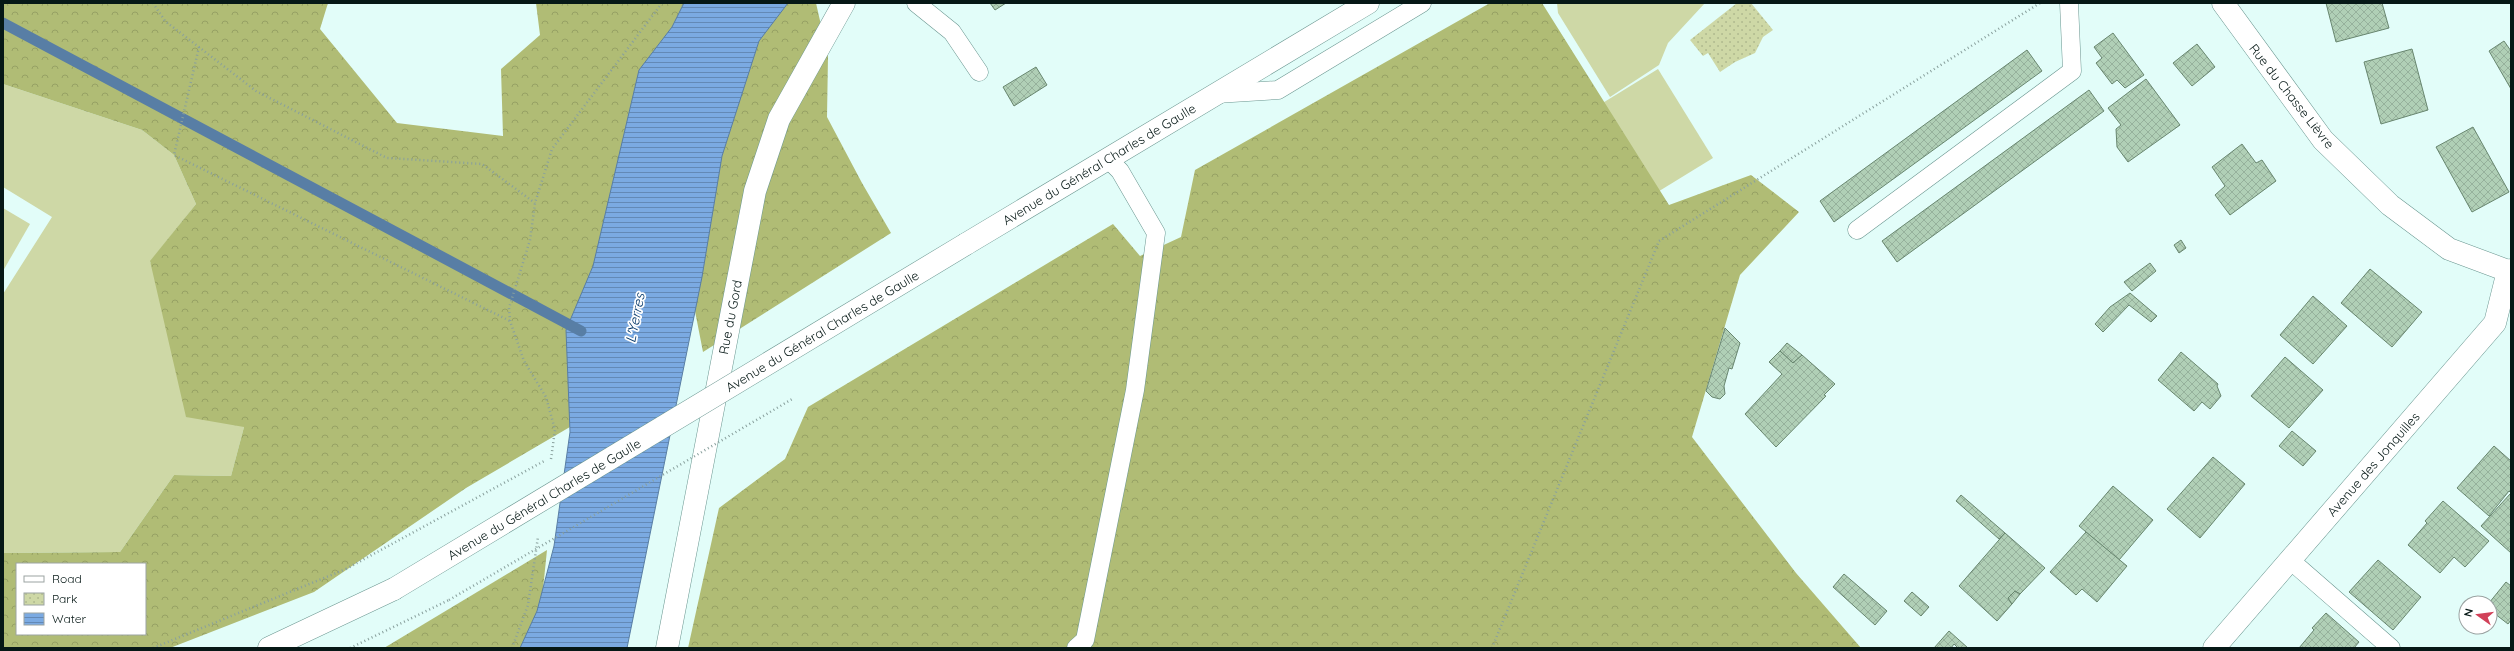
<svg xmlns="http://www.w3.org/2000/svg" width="2514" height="651" font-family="Quicksand,sans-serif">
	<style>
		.grass { fill: #ced8a6 }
		.forest { fill: url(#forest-crowns); fill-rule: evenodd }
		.park { fill: url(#park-dots) }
		.water { fill: url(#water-rules); stroke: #587ea5 }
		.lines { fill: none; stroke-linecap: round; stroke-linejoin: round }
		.stream { stroke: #587ea5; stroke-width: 11 }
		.building { fill: url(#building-cross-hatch); stroke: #68866f }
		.lane-casing { stroke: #6a9690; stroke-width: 19 }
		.street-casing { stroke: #6a9690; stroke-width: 23 }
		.secondary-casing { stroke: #6a9690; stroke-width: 23 }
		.path { stroke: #89a09d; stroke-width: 2.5; stroke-dasharray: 1 3; stroke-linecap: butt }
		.lane { stroke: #fff; stroke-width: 18 }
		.street { stroke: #fff; stroke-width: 22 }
		.secondary { stroke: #fff; stroke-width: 22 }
		.secondary-bridge-casing { stroke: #6a9690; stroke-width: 23; stroke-linecap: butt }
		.path-bridge { stroke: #89a09d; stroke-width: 2.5; stroke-dasharray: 1 3; stroke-linecap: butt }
		.secondary-bridge { stroke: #fff; stroke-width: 22 }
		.labels { text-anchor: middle; stroke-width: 3.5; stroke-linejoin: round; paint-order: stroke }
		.street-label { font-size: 13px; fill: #061816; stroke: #fff }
		.water-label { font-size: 14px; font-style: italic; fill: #033769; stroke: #fff }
	</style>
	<defs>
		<pattern id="forest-crowns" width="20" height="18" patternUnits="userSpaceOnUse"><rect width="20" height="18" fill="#b0bc75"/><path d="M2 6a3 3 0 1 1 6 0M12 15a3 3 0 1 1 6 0" fill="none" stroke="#96a164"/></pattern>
		<pattern id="park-dots" width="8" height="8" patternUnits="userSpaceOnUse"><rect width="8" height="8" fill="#ced8a6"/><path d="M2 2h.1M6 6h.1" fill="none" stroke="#afb98e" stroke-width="1.8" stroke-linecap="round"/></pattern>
		<pattern id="water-rules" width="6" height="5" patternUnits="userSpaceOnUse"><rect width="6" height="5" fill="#7baae2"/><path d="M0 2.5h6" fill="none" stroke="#6389b6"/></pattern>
		<pattern id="building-cross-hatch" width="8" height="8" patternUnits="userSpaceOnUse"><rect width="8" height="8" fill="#b0cfb6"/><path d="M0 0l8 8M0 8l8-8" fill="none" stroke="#96b19c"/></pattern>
	</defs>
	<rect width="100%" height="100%" fill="#e2fdf9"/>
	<!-- grass -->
	<g class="grass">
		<polygon points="1557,3 1705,3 1668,43 1659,65 1610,97 1558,13"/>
		<polygon points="1658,69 1713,158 1656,193 1601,104"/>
		<polygon points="3,84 142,130 174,155 196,204 150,262 244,427 231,476 174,475 120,552 3,553 3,294 52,217 3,187"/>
		<polygon points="3,208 30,224 3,271"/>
	</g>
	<!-- forest -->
	<g class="forest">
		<path d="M3 3H328L320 29 397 123 503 136 501 69 540 35 536 3H717L587 417 466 488 314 592 170 648H3V553L120 552 174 475 231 476 244 427 186 417 150 261 196 204 174 155 142 130 3 84ZM17 564H145V634H17Z"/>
		<polygon points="767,3 816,3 828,56 827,117 862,183 891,233 703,352 685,260"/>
		<polygon points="1490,3 1542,3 1669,205 1751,175 1799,212 1740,275 1692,437 1796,573 1861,648 688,648 719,508 785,459 808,407 1113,224 1140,256 1181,237 1195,170"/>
		<polygon points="547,550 537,648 384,648"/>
	</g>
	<!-- park -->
	<polygon class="park" points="1737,3 1751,3 1773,30 1763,37 1755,53 1735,62 1720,72 1708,53 1703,56 1690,40"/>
	<!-- water -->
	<polygon class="water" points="684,3 788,3 759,41 722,156 702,277 627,648 520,648 537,611 554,546 570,432 566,330 593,266 639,70 672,27"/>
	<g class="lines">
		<!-- stream -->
		<polyline class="stream" points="3,23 581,331"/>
	</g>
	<!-- building -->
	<g class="building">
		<polygon points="990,3 1006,3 995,10"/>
		<polygon points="2326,3 2382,3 2389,28 2336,42"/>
		<polygon points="2113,33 2144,75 2125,88 2117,80 2112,84 2096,63 2102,58 2094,47"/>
		<polygon points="2504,41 2511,51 2511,89 2489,51"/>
		<polygon points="2197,44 2215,67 2192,86 2173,63"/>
		<polygon points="2412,49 2428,110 2381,124 2364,62"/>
		<polygon points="2027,50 2042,71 1834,222 1820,201"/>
		<polygon points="1036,67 1047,85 1014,106 1003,87"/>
		<polygon points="2146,79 2180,125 2128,162 2117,147 2116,129 2121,125 2108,108"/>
		<polygon points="2089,90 2104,111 1897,262 1882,241"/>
		<polygon points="2473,127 2509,192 2472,212 2436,147"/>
		<polygon points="2242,144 2256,163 2262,160 2276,181 2230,215 2215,195 2225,186 2212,167"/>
		<polygon points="2181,240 2186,248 2179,253 2174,245"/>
		<polygon points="2150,263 2156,271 2132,291 2124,282"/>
		<polygon points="2370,269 2422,312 2392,347 2341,303"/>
		<polygon points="2130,293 2157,316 2151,322 2129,305 2103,332 2095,324 2110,307"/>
		<polygon points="2313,296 2347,326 2313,364 2280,335"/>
		<polygon points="1725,328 1740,343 1732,369 1729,368 1724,386 1725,394 1720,399 1712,397 1706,391"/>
		<polygon points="1787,343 1802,355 1793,363 1780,351"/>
		<polygon points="1780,351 1793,363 1802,355 1835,384 1824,395 1826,396 1776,447 1745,414 1782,374 1769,362"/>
		<polygon points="2181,352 2218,384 2217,386 2221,396 2210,409 2202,402 2194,411 2158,380"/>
		<polygon points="2285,357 2323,390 2289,428 2251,396"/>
		<polygon points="2292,431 2316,451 2303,466 2279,446"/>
		<polygon points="2494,446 2511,461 2511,493 2509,491 2489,516 2457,488"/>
		<polygon points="2213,457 2245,484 2200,538 2167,509"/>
		<polygon points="2113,486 2153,520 2119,560 2079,526"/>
		<polygon points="2510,494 2511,495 2511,553 2481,526"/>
		<polygon points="1961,495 2005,533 1999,539 1956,501"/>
		<polygon points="2443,501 2489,541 2465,567 2454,557 2440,573 2408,545 2427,523 2425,521"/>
		<polygon points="2086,532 2127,566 2097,602 2082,589 2076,595 2050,572"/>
		<polygon points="2005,533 2045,568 2020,594 2015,591 2008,598 2012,604 1997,621 1959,586"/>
		<polygon points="2378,560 2421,597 2393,630 2349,592"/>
		<polygon points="1844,574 1887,611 1875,625 1833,587"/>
		<polygon points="2506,582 2511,586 2511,620 2508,624 2490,610 2489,603"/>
		<polygon points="2015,591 2020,594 2012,604 2008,598"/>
		<polygon points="1912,592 1929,607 1921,616 1904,601"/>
		<polygon points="2326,613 2359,642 2354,648 2299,648 2314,630 2312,628"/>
		<polygon points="1949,631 1968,648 1958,648 1954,644 1951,648 1934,648"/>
	</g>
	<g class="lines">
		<!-- lane casing -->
		<g class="lane-casing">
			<g id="lane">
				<polyline points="916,3 952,32 979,72"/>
				<polyline points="1216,94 1278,90 1422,3"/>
				<polyline points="1857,230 2072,71 2069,3"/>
				<polyline points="2290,560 2391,648"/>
				<polyline points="1076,648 1085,640 1135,390 1156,233 1120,171 1107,158"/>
			</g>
		</g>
		<!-- street casing -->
		<g class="street-casing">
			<g id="street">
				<polyline points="2223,3 2323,140 2390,205 2449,249 2508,271"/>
				<polyline points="667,648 755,191 779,119 844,3"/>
				<polyline points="2214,648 2495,323 2508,271 2511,270"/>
			</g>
		</g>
		<!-- secondary casing -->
		<g class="secondary-casing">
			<g id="secondary">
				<polyline points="966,244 1368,3"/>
				<polyline points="269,648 394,589"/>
			</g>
		</g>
		<!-- path -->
		<g class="path">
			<polyline points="153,3 165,21 256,91 387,158 482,164 535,203"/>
			<polyline points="199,47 174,155 510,321"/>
			<polyline points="551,459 555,430 546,397 524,361 510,321 509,308 530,240 535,203 552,149 662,3"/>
			<polyline points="153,648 346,569"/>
			<polyline points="350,648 449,600"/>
			<polyline points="512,648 528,605 538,537"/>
			<polyline points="1492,648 1659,241 2040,3"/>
		</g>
		<!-- lane -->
		<use href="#lane" class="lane"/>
		<!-- street -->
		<use href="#street" class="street"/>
		<!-- secondary -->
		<use href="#secondary" class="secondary"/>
		<!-- secondary-bridge casing -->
		<g class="secondary-bridge-casing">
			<polyline id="secondary-bridge" points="394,589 966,244"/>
		</g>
		<!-- path-bridge -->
		<g class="path-bridge">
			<polyline points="346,569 546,460"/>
			<polyline points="449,600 794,398"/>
		</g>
		<!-- secondary-bridge -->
		<use href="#secondary-bridge" class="secondary-bridge"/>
	</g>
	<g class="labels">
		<!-- street labels -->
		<g class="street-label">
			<text transform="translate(2292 96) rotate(52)" y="5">Rue du Chasse Lièvre</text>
			<text transform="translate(1099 164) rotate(-31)" y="5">Avenue du Général Charles de Gaulle</text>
			<text transform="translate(730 317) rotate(-79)" y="5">Rue du Gord</text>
			<text transform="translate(822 331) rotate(-31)" y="5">Avenue du Général Charles de Gaulle</text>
			<text transform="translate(2373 464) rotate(-49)" y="5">Avenue des Jonquilles</text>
			<text transform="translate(544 499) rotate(-31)" y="5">Avenue du Général Charles de Gaulle</text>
		</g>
		<!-- water labels -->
		<g class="water-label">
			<text transform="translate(635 318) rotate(-79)" y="5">L'Yerres</text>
		</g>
	</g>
	<!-- border -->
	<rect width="2514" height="651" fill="none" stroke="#061816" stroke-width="8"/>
	<!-- legend -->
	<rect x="16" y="563" width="130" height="72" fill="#ffffff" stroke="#9ba3a2"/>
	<rect x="24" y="576" width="20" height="6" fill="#ffffff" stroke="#9ba3a2"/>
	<text x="52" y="583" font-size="12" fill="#061816">Road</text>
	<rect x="24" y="593" width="20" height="12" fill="url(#park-dots)" stroke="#9ba3a2"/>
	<text x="52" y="603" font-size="12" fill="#061816">Park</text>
	<rect x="24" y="613" width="20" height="12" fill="url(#water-rules)" stroke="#9ba3a2"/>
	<text x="52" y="623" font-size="12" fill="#061816">Water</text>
	<!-- north arrow -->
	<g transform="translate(2478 615) rotate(284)"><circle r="19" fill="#ffffff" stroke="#9ba3a2"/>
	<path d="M0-3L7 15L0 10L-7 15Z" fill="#d14159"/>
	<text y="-6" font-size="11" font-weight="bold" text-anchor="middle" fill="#061816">N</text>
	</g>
</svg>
